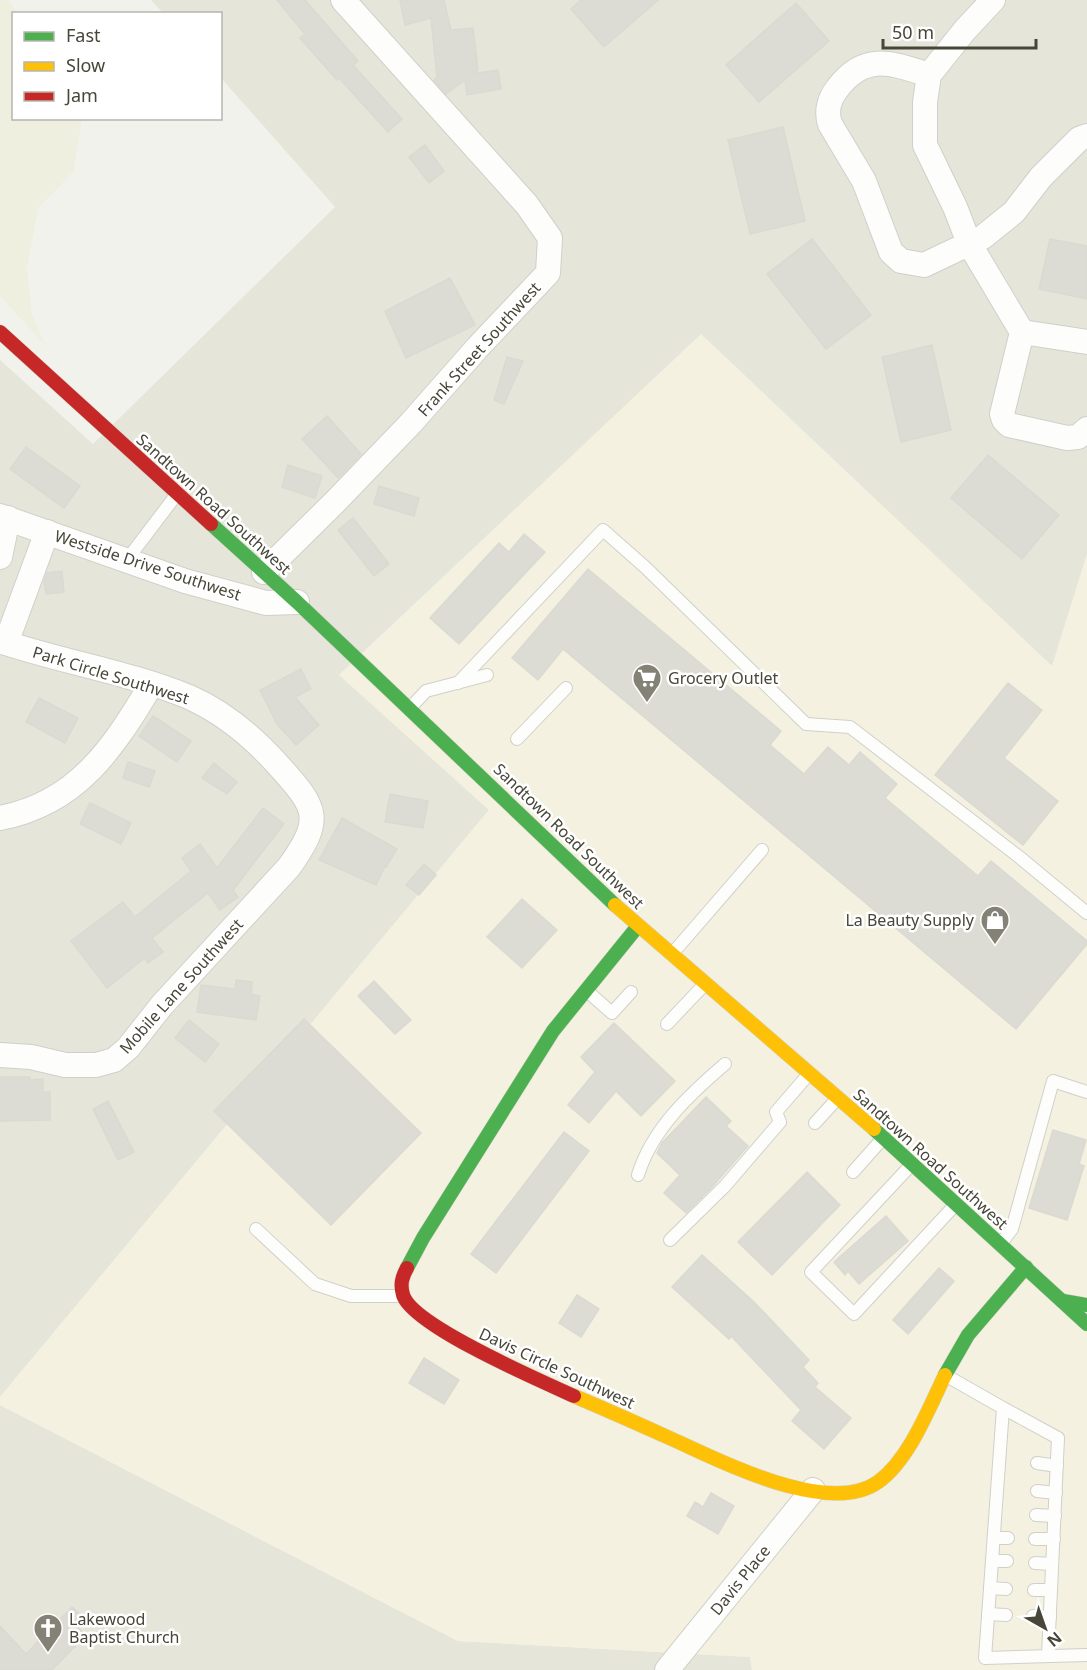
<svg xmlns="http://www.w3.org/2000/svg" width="1087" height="1670" font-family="'Noto Sans',sans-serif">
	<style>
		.residential { fill: #e5e5da }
		.commercial { fill: #f4f1e0 }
		.education { fill: #efefdf }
		.building { fill: #dcdbd4; stroke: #dadad2; stroke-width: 1.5 }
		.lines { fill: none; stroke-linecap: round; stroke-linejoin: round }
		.lane-casing { stroke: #d0d0ca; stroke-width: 14 }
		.street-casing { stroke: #d0d0ca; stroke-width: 26 }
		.fast-casing { stroke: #d2d2c5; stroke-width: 15 }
		.slow-casing { stroke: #d2d2c5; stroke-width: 15 }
		.jam-casing { stroke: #d2d2c5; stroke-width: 15 }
		.lane { stroke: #fdfdfc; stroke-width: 12 }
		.street { stroke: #fdfdfc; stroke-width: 24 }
		.fast { stroke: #4caf50; stroke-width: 14 }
		.slow { stroke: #ffc107; stroke-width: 14 }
		.jam { stroke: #c62828; stroke-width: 14 }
		.labels { text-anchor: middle; stroke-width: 5; stroke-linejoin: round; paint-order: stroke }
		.street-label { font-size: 16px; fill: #484638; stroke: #fff }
		.poi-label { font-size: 16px; fill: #484638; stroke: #fff; text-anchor: start }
	</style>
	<rect width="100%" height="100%" fill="#f2f2ec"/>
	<!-- residential -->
	<g class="residential">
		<polygon points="151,0 1087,0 1087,554 1052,667 701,335 340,674 489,810 0,1397 0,360 93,444 335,207 221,78 220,14 163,13"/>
		<polygon points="0,1405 458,1641 750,1657 752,1670 0,1670"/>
	</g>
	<!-- commercial -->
	<polygon class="commercial" points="701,334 1052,666 1087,554 1087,1670 752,1670 750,1657 458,1641 0,1405 0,1397 489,810 339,675"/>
	<!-- education -->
	<polygon class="education" points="0,0 8,0 17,13 14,14 14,118 82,119 73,172 38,208 27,268 32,315 45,345 0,296"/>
	<!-- building -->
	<g class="building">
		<polygon points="277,0 305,0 358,61 353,65 402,119 388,132 339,78 337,80 300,38 305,34"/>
		<polygon points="400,0 444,0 451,30 473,28 478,70 471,74 498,70 501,89 467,95 465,80 446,94 434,80 437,77 431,18 405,25"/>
		<polygon points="581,0 658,0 604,47 571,9"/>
		<polygon points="796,3 829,41 759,102 726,65"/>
		<polygon points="783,127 805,221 750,234 728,140"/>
		<polygon points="425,145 444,171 429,183 409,157"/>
		<polygon points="812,239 871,315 826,349 767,274"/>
		<polygon points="1050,239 1087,246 1087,299 1039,289"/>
		<polygon points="450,278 475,325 406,358 385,311"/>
		<polygon points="932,345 951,430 901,442 882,357"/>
		<polygon points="507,357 523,361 504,404 494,400"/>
		<polygon points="327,416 361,454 338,478 302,439"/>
		<polygon points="26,447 80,486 64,508 10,469"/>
		<polygon points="988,455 1059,515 1022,559 951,498"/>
		<polygon points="288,465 322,476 315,498 282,487"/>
		<polygon points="379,486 419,498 414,516 374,504"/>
		<polygon points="353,518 389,564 374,576 338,530"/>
		<polygon points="524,534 545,552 459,644 430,618 499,543 509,552"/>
		<polygon points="588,569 781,731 770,745 804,774 828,747 849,765 860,752 897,784 885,798 978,876 991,861 1087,941 1087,944 1016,1029 563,649 538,680 512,658"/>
		<polygon points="62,571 64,592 46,594 44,582 47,573"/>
		<polygon points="301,669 311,689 295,697 319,725 296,745 277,724 260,690"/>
		<polygon points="1008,683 1042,710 1004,758 1058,801 1023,845 935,775"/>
		<polygon points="39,698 78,718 65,743 26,722"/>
		<polygon points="153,716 191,741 177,762 139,736"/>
		<polygon points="128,762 155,771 149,787 123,778"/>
		<polygon points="214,763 237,782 227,794 202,778"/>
		<polygon points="390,794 428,801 423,828 385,822"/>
		<polygon points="90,803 131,823 121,844 80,824"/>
		<polygon points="263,808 284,824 233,890 238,897 220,910 208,893 152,938 163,952 148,963 145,958 107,988 71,941 123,902 135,917 191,871 182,858 200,844 217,868"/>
		<polygon points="342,818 397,849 386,867 385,866 376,885 319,860"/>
		<polygon points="424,864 436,875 419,895 406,885"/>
		<polygon points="522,899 557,930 522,968 487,937"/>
		<polygon points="236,980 252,982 251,994 260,996 256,1020 197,1012 201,985 235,989"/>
		<polygon points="374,981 411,1020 395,1034 358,996"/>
		<polygon points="304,1019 421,1133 331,1225 214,1111"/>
		<polygon points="189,1020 219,1044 205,1062 175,1038"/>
		<polygon points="614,1023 675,1081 641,1116 616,1091 589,1123 568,1105 595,1072 581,1057"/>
		<polygon points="0,1077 30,1077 30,1080 43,1079 43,1092 50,1092 50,1120 0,1121"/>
		<polygon points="706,1097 731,1121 726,1126 748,1146 712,1187 686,1213 664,1193 680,1175 657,1153 662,1143"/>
		<polygon points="108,1101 134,1152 118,1160 93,1109"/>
		<polygon points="1053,1130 1086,1140 1079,1164 1084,1166 1067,1220 1029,1208"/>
		<polygon points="564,1132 589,1151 496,1273 471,1254"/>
		<polygon points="807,1172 840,1205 772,1275 738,1242"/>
		<polygon points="886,1216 908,1241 859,1284 848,1271 845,1275 834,1262"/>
		<polygon points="702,1255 754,1302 809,1360 803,1367 818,1383 815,1387 851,1418 824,1449 792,1421 801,1410 731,1336 729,1339 672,1287"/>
		<polygon points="939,1268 954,1281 908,1334 893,1320"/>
		<polygon points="577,1295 599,1309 581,1337 559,1323"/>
		<polygon points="424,1358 459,1380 444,1404 409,1383"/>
		<polygon points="711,1493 734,1506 718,1534 687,1516 695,1502 703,1507"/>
		<polygon points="72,1607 85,1619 77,1627 86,1635 52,1670 0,1670 0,1626 26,1654"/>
	</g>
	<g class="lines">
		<!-- lane casing -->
		<g class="lane-casing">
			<g id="lane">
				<polyline points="126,561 177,494"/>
				<polyline points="458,683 603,530 645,567 806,724 850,727 1018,856 1087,913"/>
				<polyline points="411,707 426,691 487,675"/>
				<polyline points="517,739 566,688"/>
				<polyline points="672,954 762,850"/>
				<polyline points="587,991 612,1013 631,992"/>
				<polyline points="667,1024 704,985"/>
				<polyline points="815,1123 837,1099"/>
				<polyline points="912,1164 811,1272 854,1314 956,1204"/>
				<polyline points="853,1172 884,1137"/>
				<path d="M638 1175C652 1129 690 1094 725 1064"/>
				<polyline points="256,1229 315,1284 351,1296 402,1296"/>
				<polyline points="670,1240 725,1186 780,1122 776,1112 808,1075"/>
				<polyline points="1002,1242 1012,1229 1053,1081 1087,1092"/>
				<polyline points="945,1375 1003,1408 985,1658 1087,1655"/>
				<polyline points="1003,1408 1058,1438 1048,1655"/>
				<polyline points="1037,1463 1057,1466"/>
				<polyline points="1037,1491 1056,1493"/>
				<polyline points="1036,1515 1055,1516"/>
				<polyline points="994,1538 1008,1538"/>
				<polyline points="1035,1539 1054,1539"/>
				<polyline points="992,1561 1007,1561"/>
				<polyline points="1035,1563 1052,1564"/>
				<polyline points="990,1588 1006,1589"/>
				<polyline points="1034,1590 1051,1590"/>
				<polyline points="988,1614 1006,1615"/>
				<polyline points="1033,1616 1050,1617"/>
			</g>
		</g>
		<!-- street casing -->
		<g class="street-casing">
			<g id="street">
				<polyline points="993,0 965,30 929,75 925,102 925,145 955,207 969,243 1022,332 1002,414 1004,420 1009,425 1067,438 1078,437 1087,429"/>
				<path d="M929 75C892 63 864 52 837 89 829 99 826 112 830 124L864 181 891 252 901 261 924 265 983 237 1014 212 1041 177 1079 139 1087 136"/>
				<polyline points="1022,332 1087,342"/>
				<polyline points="0,516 185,581 266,603 297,602"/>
				<polyline points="0,557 8,518"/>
				<polyline points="264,572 334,503 411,423 478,347 548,273 550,238 527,205 343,0"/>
				<path d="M0 641C62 662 128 672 189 697 223 712 254 738 279 766 318 809 323 819 289 867L162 1005 128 1048 114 1060 96 1065H65L31 1057 0 1055"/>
				<polyline points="6,643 47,532"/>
				<path d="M0 818C78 803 113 748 151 685"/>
				<polyline points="667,1670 813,1490"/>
			</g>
		</g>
		<!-- fast casing -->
		<g class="fast-casing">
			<g id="fast">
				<polyline points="211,524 297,602 615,905"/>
				<polyline points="874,1129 1087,1324"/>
				<polyline points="407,1268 423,1238 553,1031 638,926"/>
				<polyline points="1063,1301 1087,1305"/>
				<polyline points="945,1375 968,1335 1026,1267"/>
			</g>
		</g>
		<!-- slow casing -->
		<g class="slow-casing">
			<g id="slow">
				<polyline points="615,905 874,1129"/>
				<path d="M574 1396C607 1410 641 1425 674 1440 723 1462 829 1517 878 1482 909 1460 929 1408 945 1375"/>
			</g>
		</g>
		<!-- jam casing -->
		<g class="jam-casing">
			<g id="jam">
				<polyline points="0,332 211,524"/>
				<path d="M407 1268C402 1277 400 1284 403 1295 413 1326 541 1381 574 1396"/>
			</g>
		</g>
		<!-- lane -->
		<use href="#lane" class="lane"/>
		<!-- street -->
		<use href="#street" class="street"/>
		<!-- fast -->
		<use href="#fast" class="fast"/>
		<!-- slow -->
		<use href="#slow" class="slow"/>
		<!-- jam -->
		<use href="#jam" class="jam"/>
	</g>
	<!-- icons -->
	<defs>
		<g id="supermarket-pin" transform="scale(1.5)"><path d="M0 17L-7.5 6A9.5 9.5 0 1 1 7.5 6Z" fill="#848277" stroke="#fff"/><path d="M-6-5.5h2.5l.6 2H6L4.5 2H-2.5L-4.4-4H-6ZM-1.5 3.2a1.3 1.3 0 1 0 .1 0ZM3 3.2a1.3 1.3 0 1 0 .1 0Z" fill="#fff"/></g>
		<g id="shop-pin" transform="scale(1.5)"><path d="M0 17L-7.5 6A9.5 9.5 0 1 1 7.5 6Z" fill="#848277" stroke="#fff"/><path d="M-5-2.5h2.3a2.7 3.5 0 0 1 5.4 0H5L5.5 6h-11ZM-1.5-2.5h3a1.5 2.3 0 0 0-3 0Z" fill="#fff"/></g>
		<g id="church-pin" transform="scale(1.5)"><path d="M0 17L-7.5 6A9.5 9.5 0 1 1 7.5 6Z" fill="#848277" stroke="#fff"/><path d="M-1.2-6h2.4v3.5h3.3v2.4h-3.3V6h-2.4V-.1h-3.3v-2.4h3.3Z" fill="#fff"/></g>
	</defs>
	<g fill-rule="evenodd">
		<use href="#supermarket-pin" x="647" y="678"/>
		<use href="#shop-pin" x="995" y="920"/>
		<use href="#church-pin" x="48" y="1628"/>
	</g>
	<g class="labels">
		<!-- street labels -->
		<g class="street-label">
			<text transform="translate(479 349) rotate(-48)" y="6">Frank Street Southwest</text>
			<text transform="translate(214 504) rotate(42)" y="6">Sandtown Road Southwest</text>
			<text transform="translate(148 565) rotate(18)" y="6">Westside Drive Southwest</text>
			<text transform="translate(111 675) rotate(17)" y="6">Park Circle Southwest</text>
			<text transform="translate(569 836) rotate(44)" y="6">Sandtown Road Southwest</text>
			<text transform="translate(181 986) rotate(-48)" y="6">Mobile Lane Southwest</text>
			<text transform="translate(931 1159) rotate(42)" y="6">Sandtown Road Southwest</text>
			<text transform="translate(557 1368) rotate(25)" y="6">Davis Circle Southwest</text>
			<text transform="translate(740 1580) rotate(-51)" y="6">Davis Place</text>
		</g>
		<!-- poi labels -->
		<g class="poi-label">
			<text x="668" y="684">Grocery Outlet</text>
			<text x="974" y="926" text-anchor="end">La Beauty Supply</text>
			<text x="69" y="1625">Lakewood<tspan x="69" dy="18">Baptist Church</tspan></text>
		</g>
	</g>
	<!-- legend -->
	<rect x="12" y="12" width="210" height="108" fill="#ffffff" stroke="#b6b5af" stroke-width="1.5"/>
	<rect x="24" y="32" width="30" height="9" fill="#4caf50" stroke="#b6b5af" stroke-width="1.5"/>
	<text x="66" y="42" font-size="18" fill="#484638">Fast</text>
	<rect x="24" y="62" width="30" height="9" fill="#ffc107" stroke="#b6b5af" stroke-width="1.5"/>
	<text x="66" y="72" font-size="18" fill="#484638">Slow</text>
	<rect x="24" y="92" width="30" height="9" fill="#c62828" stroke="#b6b5af" stroke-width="1.5"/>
	<text x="66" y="102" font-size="18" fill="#484638">Jam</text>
	<!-- north arrow -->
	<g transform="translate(1045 1628) rotate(140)" stroke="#ffffff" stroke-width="4.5" paint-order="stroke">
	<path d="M0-4.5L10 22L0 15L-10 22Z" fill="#484638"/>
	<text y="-9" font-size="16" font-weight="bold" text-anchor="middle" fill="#484638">N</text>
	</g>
	<!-- scale -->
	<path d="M883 39v9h153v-9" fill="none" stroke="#484638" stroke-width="3"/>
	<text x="892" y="39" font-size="18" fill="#484638" stroke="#ffffff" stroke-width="4.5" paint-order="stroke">50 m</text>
</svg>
